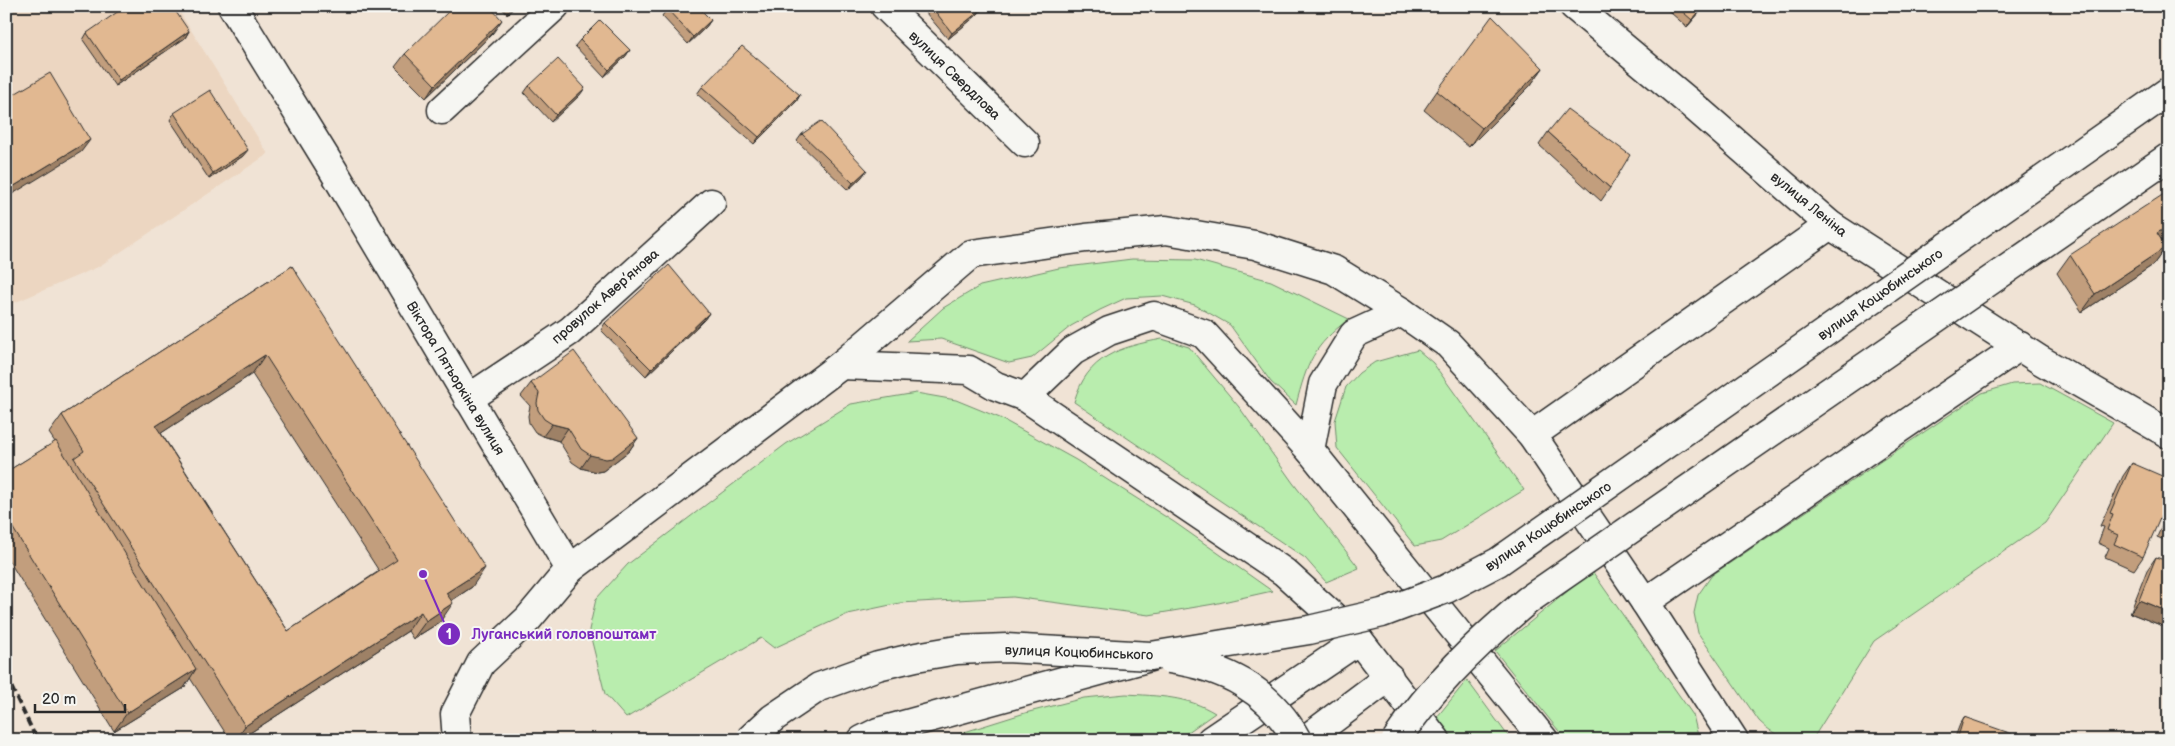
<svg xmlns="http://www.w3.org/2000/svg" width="2175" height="746" font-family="'Balsamiq Sans',sans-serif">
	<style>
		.built { fill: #ecd6c1 }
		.green { fill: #b9edae; stroke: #728c6c }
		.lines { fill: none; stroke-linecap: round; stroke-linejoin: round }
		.street-casing { stroke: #2b2b2b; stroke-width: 31 }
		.secondary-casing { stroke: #2b2b2b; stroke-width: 31 }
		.street { stroke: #f6f6f2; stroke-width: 28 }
		.secondary { stroke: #f6f6f2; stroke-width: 28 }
		.rail { stroke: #2b2b2b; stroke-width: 4; stroke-dasharray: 8 4; stroke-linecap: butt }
		.secondary-bridge-casing { stroke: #2b2b2b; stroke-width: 31; stroke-linecap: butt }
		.secondary-bridge { stroke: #f6f6f2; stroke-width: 28 }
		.wall { fill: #c29e7d; stroke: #2b2b2b; fill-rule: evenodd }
		.shaded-wall { fill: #9e8166; stroke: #2b2b2b }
		.building { fill: #e1b891; stroke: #2b2b2b; fill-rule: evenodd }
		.labels { text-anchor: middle; stroke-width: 4; stroke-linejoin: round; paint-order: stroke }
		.street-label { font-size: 14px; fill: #2b2b2b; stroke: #f6f6f2 }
		.leader { fill: none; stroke: #7b2cbf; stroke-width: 2 }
		.callout-dot { fill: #7b2cbf; stroke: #f6f6f2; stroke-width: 2 }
		.mark-label { font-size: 15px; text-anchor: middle; font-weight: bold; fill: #fff }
		.callout-label { font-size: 15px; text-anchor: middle; font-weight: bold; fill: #7b2cbf; stroke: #f6f6f2; stroke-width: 4; stroke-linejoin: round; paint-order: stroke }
	</style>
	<rect width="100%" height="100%" fill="#f0e3d5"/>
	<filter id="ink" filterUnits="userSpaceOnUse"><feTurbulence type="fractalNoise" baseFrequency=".02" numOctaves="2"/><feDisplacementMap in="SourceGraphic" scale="10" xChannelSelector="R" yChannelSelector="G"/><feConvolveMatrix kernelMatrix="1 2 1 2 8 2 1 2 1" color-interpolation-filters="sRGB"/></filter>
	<g filter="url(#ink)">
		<!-- built -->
		<polygon class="built" points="6,6 176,6 268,154 98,267 9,305 6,302"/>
		<!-- green -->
		<g class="green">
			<path d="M1132 259 1195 260 1271 281 1349 319C1313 346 1307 363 1296 405L1271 382 1230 325 1195 305 1162 296 1126 298 1100 310 1071 326 1032 358 1009 363 941 339 907 341 943 308 980 286 1059 268Z"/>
			<path d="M1162 339 1189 347 1239 407 1293 483 1359 568 1326 582 1305 558 1074 402C1087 356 1120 347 1162 339Z"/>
			<polygon points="1418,350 1433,363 1524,490 1441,541 1415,546 1337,448 1335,421 1346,387 1359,373 1375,362"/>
			<path d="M2040 383 2113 423 2045 523 1874 641 1812 740C1787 740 1777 738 1759 721L1698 633 1694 613 1698 595 1712 575 1982 393 2012 384Z"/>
			<polygon points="916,393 956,400 1000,418 1076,460 1174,522 1272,591 1214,604 1149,615 1013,597 900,603 848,614 774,648 761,638 626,718 605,694 589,630 596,599 628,564 786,444 851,404"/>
			<polygon points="1592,571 1693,715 1699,740 1566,740 1495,651"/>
			<polygon points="1467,680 1511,740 1455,740 1437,717"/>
			<path d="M1126 694C1158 696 1187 696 1215 713L1177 740H939L1025 713 1084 698Z"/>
		</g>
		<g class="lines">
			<!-- street casing -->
			<g class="street-casing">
				<g id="street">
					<polyline points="232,6 333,170 570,569"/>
					<polyline points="885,6 1025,143"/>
					<polyline points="442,110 555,6"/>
					<polyline points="841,365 969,370 996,386 1025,397 1284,572 1359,640 1436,740"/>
					<polyline points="1025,397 1073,351 1109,331 1154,316 1204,334 1310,450 1544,740"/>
					<polyline points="468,399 570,331 711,203"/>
					<polyline points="1532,435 1830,225"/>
					<polyline points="1310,450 1323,384 1354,334 1402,312"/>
					<polyline points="1645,602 2020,346"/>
					<polyline points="457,740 455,714 481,663 528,619 570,569 841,365 971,254 1086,238 1166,230 1255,245 1334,270 1402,312 1448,344 1532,435 1645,602 1734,740"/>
				</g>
			</g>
			<!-- secondary casing -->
			<g class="secondary-casing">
				<g id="secondary">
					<polyline points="1574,6 1690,103 1830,225 2040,360 2169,434"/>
					<polyline points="862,740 878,732 1150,657"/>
					<polyline points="1211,740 1359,640"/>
					<polyline points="1305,740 1389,677"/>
				</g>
			</g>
			<!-- street -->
			<use href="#street" class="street"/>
			<!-- secondary -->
			<use href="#secondary" class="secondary"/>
			<!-- rail -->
			<polyline class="rail" points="6,676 37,740"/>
			<!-- secondary-bridge casing -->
			<g class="secondary-bridge-casing">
				<g id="secondary-bridge">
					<path d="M1169 659C1225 667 1269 689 1297 740"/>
					<polyline points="749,740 773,718 819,687 878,666 916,657 957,650 1006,648 1151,656 1309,630 1382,613 1446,589 1498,562 2169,91"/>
					<path d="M1396 740C1432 686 1479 641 1528 600L2169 157"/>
				</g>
			</g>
			<!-- secondary-bridge -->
			<use href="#secondary-bridge" class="secondary-bridge"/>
		</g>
		<!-- wall -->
		<g class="wall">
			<polygon points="500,6 516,6 507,14"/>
			<polygon points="920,6 980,6 982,9 977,15 948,39"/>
			<polygon points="1663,6 1705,6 1687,27"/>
			<polygon points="667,9 711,20 706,27 688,44 662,16"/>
			<polygon points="189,31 185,38 115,86 83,40 87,33"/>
			<polygon points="493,33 426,98 395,67 405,54"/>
			<polygon points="580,40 630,50 625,57 604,77 575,46"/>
			<polygon points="1543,68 1530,86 1469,147 1424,110 1437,91"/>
			<polygon points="529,86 580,95 551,122 524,93"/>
			<polygon points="702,87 800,95 796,102 754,144 697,94"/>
			<polygon points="174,113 243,156 209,179 170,120"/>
			<polygon points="1548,132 1610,188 1601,201 1539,145"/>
			<polygon points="802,134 862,177 848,190 797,141"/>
			<polygon points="2162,240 2166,247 2153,265 2082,312 2057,273 2070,255"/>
			<path d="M292 266 472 587 451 601 440 622 413 639 408 631 239 740H230L190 678 184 688 114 731 6 556V472L55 442 49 433 62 415ZM252 374 379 571 288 631 161 433Z"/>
			<polygon points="709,313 704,320 646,376 601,330 605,323"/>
			<polygon points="531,383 638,438 629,451 603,471 597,472 581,468 572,462 559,441 543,436 535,432 529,423 528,416 530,406 521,396"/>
			<polygon points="2132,463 2143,557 2134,570 2105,557 2109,548 2098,543 2104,527 2100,526 2123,476"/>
			<polygon points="2169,510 2169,542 2157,537"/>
			<polygon points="2156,557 2168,628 2130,613 2147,570"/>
			<polygon points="1964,717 2010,740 1954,740 1960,724"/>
		</g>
		<!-- shaded-wall -->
		<g class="shaded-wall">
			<polygon points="513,6 516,6 507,14"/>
			<polygon points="1704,6 1705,6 1687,27 1692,20"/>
			<polygon points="982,9 977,15 948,39 952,33"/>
			<polygon points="502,20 493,33 426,98 435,85"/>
			<polygon points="711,20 706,27 688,44 693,37"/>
			<polygon points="189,31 185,38 115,86 119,80"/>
			<polygon points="630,50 625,57 604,77 609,70"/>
			<polygon points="1543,68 1530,86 1469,147 1482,128"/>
			<polygon points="585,88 580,95 551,122 556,115"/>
			<polygon points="800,95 796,102 754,144 759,137"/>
			<polygon points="90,140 81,152 6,198 6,191"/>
			<polygon points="248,150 243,156 209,179 213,173"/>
			<polygon points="867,170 862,177 848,190 853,183"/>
			<polygon points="2169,226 2169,236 2145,252 2157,233"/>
			<polygon points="2166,247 2153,265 2082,312 2095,294"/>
			<polygon points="709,313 704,320 646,376 651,369"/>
			<polygon points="265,355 252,374 143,445 156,426"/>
			<polygon points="552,424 568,428 559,441 543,436"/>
			<polygon points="638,438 629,451 603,471 597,472 581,468 590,455"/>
			<polygon points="485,568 472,587 434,612 446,593"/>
			<polygon points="2139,600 2169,612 2169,626 2168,628 2130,613"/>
			<polygon points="453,603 440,622 413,639 426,621"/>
			<polygon points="421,612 408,631 239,740 235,740 245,726"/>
			<polygon points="196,669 184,688 114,731 127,713"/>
		</g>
		<!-- building -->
		<g class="building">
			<polygon points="126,6 172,6 189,31 119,80 87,33"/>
			<polygon points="454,6 489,6 502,20 435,85 405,54"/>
			<polygon points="670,6 697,6 711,20 693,37 667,9"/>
			<polygon points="931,6 980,6 982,9 952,33"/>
			<polygon points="1676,6 1704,6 1692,20"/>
			<polygon points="1492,16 1543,68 1482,128 1437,91"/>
			<polygon points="600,20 630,50 609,70 580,40"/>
			<polygon points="742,46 800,95 759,137 702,87"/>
			<polygon points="558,59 585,88 556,115 529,86"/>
			<polygon points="50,73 90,140 6,191 6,99"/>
			<polygon points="210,90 248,150 213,173 174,113"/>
			<polygon points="1567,109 1630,155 1610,188 1548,132"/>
			<polygon points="821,121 867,170 853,183 802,134"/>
			<polygon points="2167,192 2169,195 2169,226 2157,233 2166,247 2095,294 2070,255"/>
			<polygon points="669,265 709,313 651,369 605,323"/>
			<path d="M292 266 485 568 446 593 453 603 426 621 421 612 245 726 74 458 84 451 62 415ZM265 355 397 560 288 631 156 426Z"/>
			<polygon points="574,351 638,438 612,458 606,459 590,455 581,449 568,428 552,424 544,419 538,410 537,403 539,393 531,383"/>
			<polygon points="56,441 196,669 127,713 6,517 6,472"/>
			<polygon points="2132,463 2169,479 2169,498 2143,557 2114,544 2118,535 2107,530 2113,514 2110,513"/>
			<polygon points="2169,517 2169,525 2166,524"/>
			<polygon points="2156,557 2169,562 2169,612 2139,600"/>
			<polygon points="1964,717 2012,734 2010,740 1957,740"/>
		</g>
	</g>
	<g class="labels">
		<!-- street labels -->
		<g class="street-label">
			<text transform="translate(955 75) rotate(44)" y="5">вулиця Свердлова</text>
			<text transform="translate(1809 204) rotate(39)" y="5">вулиця Леніна</text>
			<text transform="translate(1880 294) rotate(-35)" y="5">вулиця Коцюбинського</text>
			<text transform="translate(605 296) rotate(-41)" y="5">провулок Авер’янова</text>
			<text transform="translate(456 378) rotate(59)" y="5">Віктора Пятьоркіна вулиця</text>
			<text transform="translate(1548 526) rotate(-34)" y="5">вулиця Коцюбинського</text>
			<text transform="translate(1079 652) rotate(2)" y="5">вулиця Коцюбинського</text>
		</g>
	</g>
	<!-- callouts -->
	<path class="leader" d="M423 574L449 634"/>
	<g class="callout-dot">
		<circle cx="423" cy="574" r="5"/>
		<circle cx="449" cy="634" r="12"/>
	</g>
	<g class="mark-label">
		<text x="449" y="639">1</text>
	</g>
	<g class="callout-label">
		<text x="564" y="639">Луганський головпоштамт</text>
	</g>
	<!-- margin -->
	<rect width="2175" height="746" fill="none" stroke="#f6f6f2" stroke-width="25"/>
	<rect x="12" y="12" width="2150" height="721" fill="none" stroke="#2b2b2b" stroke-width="2" filter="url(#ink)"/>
	<!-- scale -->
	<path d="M35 704v8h90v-8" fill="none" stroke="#2b2b2b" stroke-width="2.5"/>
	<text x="42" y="704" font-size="15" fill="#2b2b2b" stroke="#f6f6f2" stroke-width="4" paint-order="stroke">20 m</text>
</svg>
